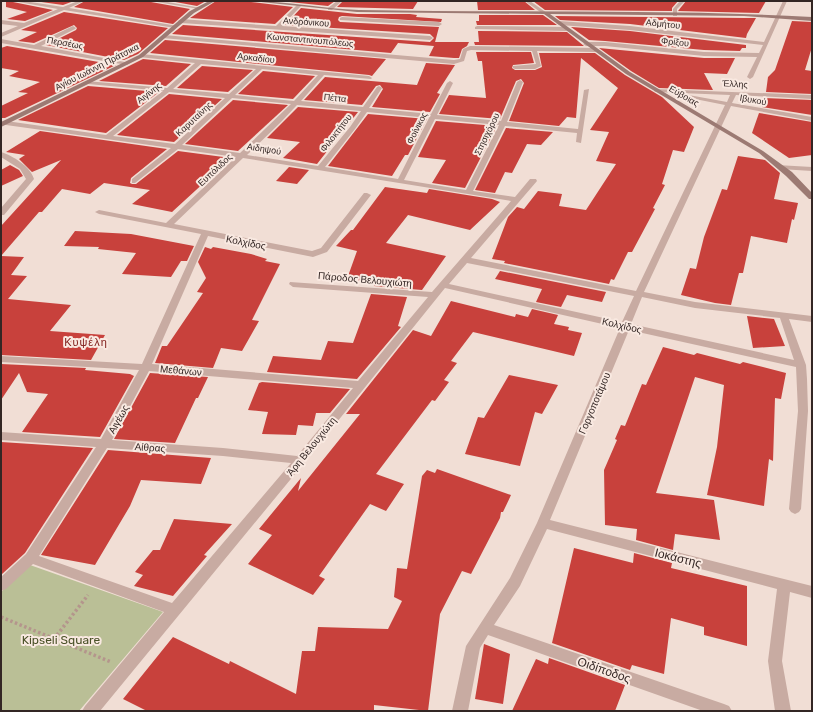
<svg xmlns="http://www.w3.org/2000/svg" width="813" height="712" font-family="Rubik,sans-serif">
	<style>
		.green { fill: #babf96 }
		.building { fill: #c8413c }
		.lines { fill: none; stroke-linecap: round; stroke-linejoin: round }
		.path { stroke: #b4958c; stroke-width: 3.5; stroke-dasharray: 2.5 2.5; stroke-linecap: butt }
		.minor { fill: #c8aba2; fill-rule: evenodd }
		.secondary { fill: #9c7a73; fill-rule: evenodd }
		.labels { text-anchor: middle; stroke-width: 4; stroke-linejoin: round; paint-order: stroke }
		.far-street-label { font-size: 9px; fill: #332624; stroke: #f9e9e1 }
		.street-label { font-size: 10px; fill: #332624; stroke: #f9e9e1 }
		.neighbourhood-label { font-size: 11px; letter-spacing: 1px; fill: #82201d; stroke: #f9e9e1 }
		.near-street-label { font-size: 12px; fill: #332624; stroke: #f9e9e1 }
		.near-park-label { font-size: 12px; fill: #4a5128; stroke: #f9e9e1 }
	</style>
	<rect width="100%" height="100%" fill="#f1ded5"/>
	<!-- green -->
	<polygon class="green" points="30,565 163,612 79,711 1,711 1,592"/>
	<!-- building -->
	<g class="building">
		<polygon points="6,1 12,1 13,2 53,10 25,21 7,19 27,12 6,7"/>
		<polygon points="34,1 74,1 63,5"/>
		<polygon points="85,1 150,1 151,2 190,9 173,24 74,7"/>
		<polygon points="170,1 206,1 197,6"/>
		<polygon points="216,1 250,1 251,2 293,7 275,24 190,18"/>
		<polygon points="280,1 335,1 328,6"/>
		<polygon points="343,1 418,1 413,9 337,7"/>
		<polygon points="477,1 524,1 535,10 478,10"/>
		<polygon points="533,1 678,1 672,8 672,11 545,10"/>
		<polygon points="686,1 766,1 759,13 678,11"/>
		<polygon points="301,8 357,14 410,14 417,15 416,17 442,19 441,22 342,16 339,17 338,20 340,22 439,27 434,46 435,42 469,42 467,46 462,49 459,58 454,58 429,56 434,46 398,43 391,53 172,34 183,25 430,42 434,38 430,34 285,25"/>
		<polygon points="64,12 168,28 138,54 124,60 46,45 76,30 77,28 74,25 34,43 18,41 37,32 21,30"/>
		<polygon points="479,15 543,15 557,25 477,25 476,21 479,21"/>
		<polygon points="555,16 744,18 756,18 747,34 746,38 630,24 560,20"/>
		<polygon points="792,21 812,22 812,47 805,70 812,71 812,94 766,92 768,77 775,70"/>
		<polygon points="571,27 630,31 746,45 746,48 742,48 740,51 704,50 605,41 589,40"/>
		<polygon points="478,31 567,32 584,46 475,45 474,42 479,42"/>
		<polygon points="165,40 386,59 372,76 369,75 150,53"/>
		<polygon points="7,46 116,65 5,118 1,118 1,106 28,93 18,92 40,82 9,76 19,71 1,68 1,48"/>
		<polygon points="599,48 704,58 735,58 727,74 704,73 713,90 659,88 631,71"/>
		<polygon points="476,52 531,52 534,63 513,65 512,68 515,70 535,70 542,67 539,53 595,53 625,75 662,97 694,127 684,152 673,150 662,184 665,185 653,208 655,209 632,252 628,252 614,280 611,279 609,284 504,263 505,261 492,259 508,217 517,207 524,209 538,191 562,194 559,206 586,210 616,164 596,161 609,132 590,130 618,88 581,58 576,118 567,117 559,126 509,121 524,83 521,79 516,81 500,119 439,114 449,95 486,98 482,61 478,61"/>
		<polygon points="143,59 191,64 166,86 99,81"/>
		<polygon points="426,63 455,65 437,93 440,94 430,112 372,107 383,89 380,85 376,86 362,105 304,100 325,77 417,85"/>
		<polygon points="202,66 253,70 228,92 177,88"/>
		<polygon points="263,71 315,76 293,99 238,94"/>
		<polygon points="88,86 159,92 106,133 18,120"/>
		<polygon points="169,94 222,99 174,142 117,135"/>
		<polygon points="764,98 812,100 812,115 762,107"/>
		<polygon points="233,100 288,105 238,151 185,144"/>
		<polygon points="298,107 358,112 317,164 283,158 300,142 267,138"/>
		<polygon points="759,113 812,122 812,155 789,158 752,133"/>
		<polygon points="368,114 427,119 408,155 405,155 392,176 328,166"/>
		<polygon points="436,121 497,126 465,188 432,183 446,160 418,157"/>
		<polygon points="506,128 553,132 541,145 527,144 512,173 505,172 495,193 475,190"/>
		<polygon points="40,131 167,149 131,178 130,183 132,184 136,184 178,151 231,158 172,212 132,204 150,190 104,183 90,194 62,189 42,212 39,212 1,256 1,226 61,160 32,172 19,159 25,155 6,152"/>
		<polygon points="738,156 765,160 780,173 774,199 798,203 794,220 792,219 787,243 751,236 743,273 739,273 731,305 715,303 681,295 690,268 696,269 704,237 722,189 727,190"/>
		<polygon points="10,165 19,170 23,176 1,186 1,170"/>
		<polygon points="289,167 309,170 297,184 276,181"/>
		<polygon points="385,187 427,193 429,189 492,199 500,202 470,230 408,215 386,243 446,256 422,290 374,286 376,282 347,279 357,251 336,246 351,230 353,230"/>
		<polygon points="75,231 131,234 194,246 187,261 181,261 171,277 122,274 136,253 98,249 99,247 64,246"/>
		<polygon points="205,247 211,249 213,247 251,254 267,259 265,261 280,264 252,320 259,321 242,351 221,348 213,368 155,363 162,346 167,346 203,293 197,292 206,278 198,262"/>
		<polygon points="1,256 24,257 11,275 27,276 8,299 71,305 50,331 105,335 91,360 1,355"/>
		<polygon points="500,271 606,292 602,302 567,295 561,307 536,302 542,289 495,279"/>
		<polygon points="371,294 407,297 398,326 401,327 357,379 267,372 273,356 321,360 328,341 353,343"/>
		<polygon points="451,301 515,317 516,314 528,317 532,309 558,315 554,324 569,327 568,330 582,333 574,356 473,332 451,361 457,363 444,380 449,382 435,401 432,400 376,474 404,484 386,511 370,504 319,576 325,579 313,595 248,564 272,535 259,529 301,478 298,491 360,414 346,414 413,330 431,336"/>
		<polygon points="747,316 774,319 785,346 753,348"/>
		<polygon points="663,347 694,355 697,353 740,364 743,362 786,373 781,399 775,398 773,461 769,459 764,506 707,495 717,447 724,385 695,377 656,493 714,500 720,540 675,534 673,550 636,540 637,529 605,525 604,470 617,440 615,439 621,425 625,426 642,384 646,385"/>
		<polygon points="1,364 86,368 85,370 130,374 134,376 100,437 22,432 48,394 27,392 19,373 1,400"/>
		<polygon points="150,373 208,377 198,398 196,398 175,443 114,439"/>
		<polygon points="509,375 558,385 542,414 535,412 520,466 465,454 478,417 484,418"/>
		<polygon points="262,382 350,389 330,413 316,413 313,426 298,425 296,435 262,434 268,412 248,410 259,383"/>
		<polygon points="1,442 93,448 25,553 1,575"/>
		<polygon points="108,450 211,458 201,484 141,480 130,506 95,565 41,555"/>
		<polygon points="437,469 511,495 503,512 501,512 500,518 471,574 462,571 440,614 428,711 374,705 374,711 147,711 123,699 173,637 229,664 230,661 296,694 302,651 315,651 318,627 388,629 402,601 394,597 397,568 407,569 422,476 427,470 435,473"/>
		<polygon points="174,519 232,524 204,555 207,556 173,596 134,586 143,575 135,572 153,550 160,550"/>
		<polygon points="574,548 633,563 634,553 672,563 671,568 747,586 747,646 704,635 704,627 671,618 664,674 632,665 630,670 552,643"/>
		<polygon points="484,644 510,654 503,704 475,699"/>
		<polygon points="549,658 625,685 615,711 512,711 536,659 548,664"/>
	</g>
	<g class="lines">
		<!-- path -->
		<g class="path">
			<polyline points="1,617 111,662"/>
			<polyline points="54,639 88,595"/>
		</g>
		<!-- minor -->
		<g class="minor">
			<polygon points="13,1 24,1 63,7 78,1 84,1 69,8 178,26 175,28 64,10 1,37 1,33 18,26 1,24 1,20 24,23 58,9"/>
			<polygon points="151,1 162,1 201,8 199,9"/>
			<polygon points="337,1 342,1 332,10 328,10 328,8"/>
			<polygon points="525,1 530,1 547,13 543,14"/>
			<polygon points="680,1 685,1 677,9 677,16 673,16 673,9"/>
			<polygon points="783,1 787,1 753,77 750,79 747,77 757,57 704,56 605,46 586,46 583,44 586,42 605,42 704,52 759,53 763,45 630,30 559,25 556,23 559,21 630,26 764,42"/>
			<polygon points="297,5 301,6 282,26 430,36 433,38 430,40 181,23 178,21 181,19 276,26"/>
			<polygon points="342,17 439,22 442,24 439,26 340,20 340,18"/>
			<polygon points="73,26 76,28 75,29 41,46 130,63 127,65 1,43 1,39 34,45"/>
			<polygon points="477,26 566,27 569,29 566,31 475,29 475,27"/>
			<polygon points="164,35 454,60 460,59 463,49 470,46 595,48 598,50 595,52 537,51 541,66 535,69 515,69 513,68 513,66 536,64 532,51 471,50 467,51 464,61 454,64 162,38 162,36"/>
			<path d="M141 54 369 76 372 78 371 79 324 75 301 101 363 107 377 87 379 86 382 88 369 108 431 114 447 83 450 81 453 83 437 115 501 121 517 82 520 80 523 82 507 122 578 129 584 90 589 89 581 143 576 142 577 133 505 126 473 191 515 197 530 179H536L537 181 471 258 636 291 725 105 680 96 683 94 727 102 730 95 656 92 654 91V89L812 95V99L736 95 732 103 812 117V121L731 106 644 292 695 302 812 316V322L789 319 806 365 807 379 808 411 801 509 799 512 795 514 791 512 789 509 798 411 796 367 629 330 550 520 812 586V598L790 592 782 661 791 711H775L768 661 777 589 547 529 520 586 494 625 724 704 729 706 732 711H703L488 635 480 648 468 711H452L466 646 510 578 537 523 620 328 445 288 304 463 100 711H82L85 706 164 612 33 564 6 589 1 591V577L26 554 96 447 1 440V432L101 439 139 370 1 362V356L142 364 201 234 99 214 95 212 99 210 166 223 236 157 178 149 135 183H132V179L171 148 6 125 3 123 6 121 106 135 163 91 88 84 86 83V81L167 88 195 63 139 57V55ZM201 64 256 69 229 94 173 89ZM262 69 318 75 294 101 235 95ZM169 92 225 98 175 144 113 136ZM232 98 291 104 240 153 182 145ZM297 105 361 111 350 127 318 166 247 155 281 122ZM367 112 429 118 398 179 325 167 355 129ZM435 119 499 125 466 190 404 180ZM243 158 511 201 432 292 290 282 289 284 293 287 428 297 358 381 152 364 208 236 313 257 327 252 371 195 367 193H364L321 248 312 251 174 224ZM467 263 634 296 622 322 449 284ZM642 297 695 308 780 318 794 360 631 324ZM149 371 353 388 297 456 223 448 112 440ZM107 448 223 456 291 463 172 603 39 556Z"/>
			<path d="M1 152C13 156 30 166 34 179L4 215H1V208L26 179 20 169 1 157Z"/>
			<polygon points="777,165 812,167 812,171 780,169 776,167"/>
		</g>
		<!-- secondary -->
		<g class="secondary">
			<polygon points="209,1 215,1 194,13 143,57 1,127 1,122 139,55 190,11"/>
			<path d="M251 1C287 1 323 9 359 10 510 13 661 9 812 17V21L744 16 550 14 630 72 763 151 792 172 812 193V199H809L786 176 759 153 626 74 544 14 357 12Z"/>
		</g>
	</g>
	<g class="labels">
		<!-- far-street labels -->
		<g class="far-street-label">
			<text transform="translate(306 22) rotate(4)" y="3">Ανδρόνικου</text>
			<text transform="translate(663 24) rotate(6)" y="3">Αδμήτου</text>
			<text transform="translate(310 40) rotate(5)" y="3">Κωνσταντινουπόλεως</text>
			<text transform="translate(675 42) rotate(6)" y="3">Φρίξου</text>
			<text transform="translate(65 43) rotate(10)" y="3">Περσέως</text>
			<text transform="translate(256 58) rotate(6)" y="3">Αρκαδίου</text>
			<text transform="translate(97 67) rotate(-27)" y="3">Αγίου Ιωάννη Πράτσικα</text>
			<text transform="translate(735 84) rotate(3)" y="3">Έλλης</text>
			<text transform="translate(149 93) rotate(-38)" y="3">Αιγίνης</text>
			<text transform="translate(684 96) rotate(30)" y="3">Εύβοιας</text>
			<text transform="translate(335 98) rotate(6)" y="3">Πέττα</text>
			<text transform="translate(753 100) rotate(10)" y="3">Ιβυκού</text>
			<text transform="translate(194 119) rotate(-43)" y="3">Καρυταίνης</text>
			<text transform="translate(417 128) rotate(-63)" y="3">Φοίνικος</text>
			<text transform="translate(336 133) rotate(-52)" y="3">Φιλοκτήτου</text>
			<text transform="translate(487 134) rotate(-64)" y="3">Στησιχόρου</text>
			<text transform="translate(264 149) rotate(9)" y="3">Αιδηψού</text>
			<text transform="translate(215 170) rotate(-43)" y="3">Ευπόλιδος</text>
		</g>
		<!-- street labels -->
		<g class="street-label">
			<text transform="translate(246 242) rotate(11)" y="4">Κολχίδος</text>
			<text transform="translate(365 279) rotate(5)" y="4">Πάροδος Βελουχιώτη</text>
			<text transform="translate(622 325) rotate(13)" y="4">Κολχίδος</text>
			<text transform="translate(181 370) rotate(5)" y="4">Μεθάνων</text>
			<text transform="translate(594 403) rotate(-67)" y="4">Γοργοποτάμου</text>
			<text transform="translate(118 419) rotate(-61)" y="4">Αιγέως</text>
			<text transform="translate(311 446) rotate(-51)" y="4">Άρη Βελουχιώτη</text>
			<text transform="translate(150 447) rotate(4)" y="4">Αίθρας</text>
		</g>
		<!-- neighbourhood labels -->
		<g class="neighbourhood-label">
			<text x="86" y="346">Κυψέλη</text>
		</g>
		<!-- near-street labels -->
		<g class="near-street-label">
			<text transform="translate(678 558) rotate(14)" y="4">Ιοκάστης</text>
			<text transform="translate(604 670) rotate(19)" y="4">Οιδίποδος</text>
		</g>
		<!-- near-park labels -->
		<g class="near-park-label">
			<text x="61" y="644">Kipseli Square</text>
		</g>
	</g>
	<!-- border -->
	<rect width="813" height="712" fill="none" stroke="#332624" stroke-width="4"/>
</svg>
